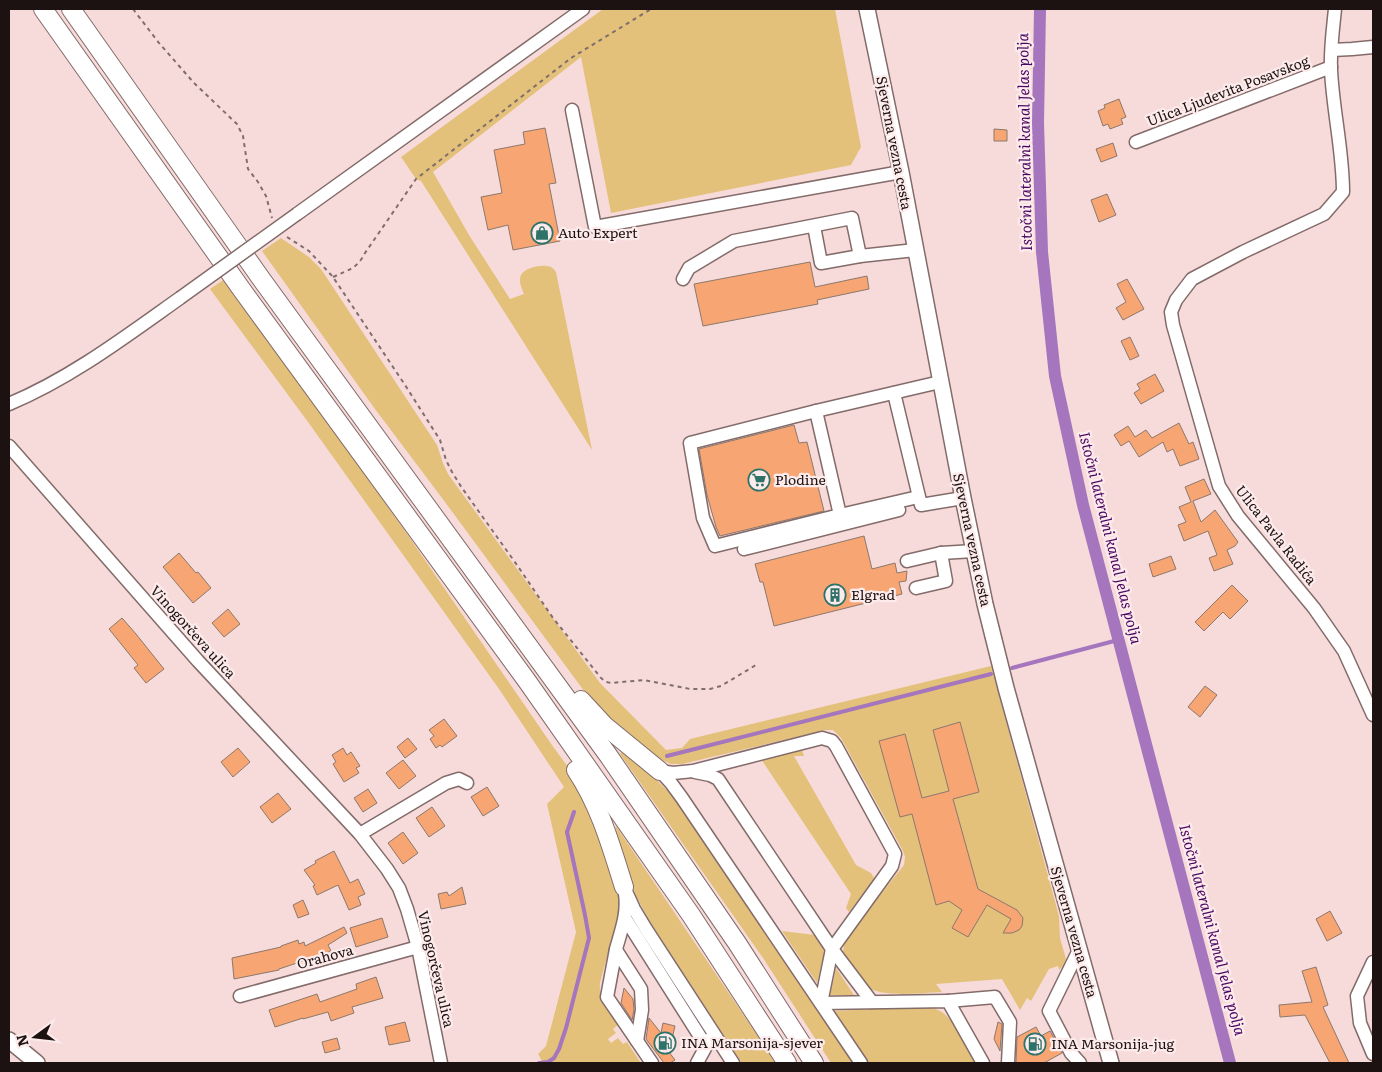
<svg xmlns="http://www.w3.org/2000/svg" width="1382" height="1072" font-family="Literata,serif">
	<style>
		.green { fill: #e3c17a }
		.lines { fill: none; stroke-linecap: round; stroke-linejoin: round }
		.stream { stroke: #a575bd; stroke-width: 4 }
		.canal { stroke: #a575bd; stroke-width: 12 }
		.building { fill: #f6a573; stroke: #8c786c }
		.minor-casing { stroke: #836b6a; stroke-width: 15 }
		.major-casing { stroke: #836b6a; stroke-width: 18 }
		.highway-casing { stroke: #836b6a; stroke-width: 20 }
		.path { stroke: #806e6d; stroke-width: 2; stroke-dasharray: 4 4; stroke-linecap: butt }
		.minor { stroke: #fff; stroke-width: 12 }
		.major { stroke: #fff; stroke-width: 15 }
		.highway { stroke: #fff; stroke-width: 18 }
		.minor-bridge-casing { stroke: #836b6a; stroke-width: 15; stroke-linecap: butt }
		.minor-bridge { stroke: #fff; stroke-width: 12 }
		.labels { text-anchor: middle; stroke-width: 4.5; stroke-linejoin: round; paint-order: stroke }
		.street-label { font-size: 14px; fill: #1b1211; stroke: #fdebeb }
		.poi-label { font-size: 14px; fill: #1b1211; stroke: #fdebeb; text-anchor: start }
		.water-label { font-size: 15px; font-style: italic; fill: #490562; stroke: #fdebeb }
	</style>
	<rect width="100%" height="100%" fill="#f7dbda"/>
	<!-- green -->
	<g class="green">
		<path d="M603 9H835L861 147 851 165 611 213 581 57 433 172 469 235 510 299 524 294C522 289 518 281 521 275 525 268 539 265 547 266 551 266 554 269 556 272L592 450 421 181 416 179 401 157Z"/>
		<path d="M281 238 309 257 321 269 437 445 443 463 448 474 600 683 666 750 682 748 690 739 991 666 1059 916 1060 938 1066 959 1063 966 1059 970 1058 966 1049 969 1031 1001 1027 998 1020 1010 1002 979 936 984 942 992C921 993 888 997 870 989L843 952 844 944 849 934 904 865 905 857 903 851 841 738 833 730H826L682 764H671L655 757 612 722 590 699 442 498 375 409 262 251Z"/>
		<path d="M226 278 405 531 554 748 580 783 614 872 619 894 620 907 600 983C598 1001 609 1011 618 1025L613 1029 616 1033 608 1039 611 1043 618 1038 623 1044 627 1042 641 1063H543L538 1054 546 1046 576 932 547 804 564 787 499 689 308 422 210 289Z"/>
		<polygon points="624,748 678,801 855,1063 831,1063 763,958 620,754"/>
		<polygon points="799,749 802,750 804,756 794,756 856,865 871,873 874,878 873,881 849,912 846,908 851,894 761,759"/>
		<polygon points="616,826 776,1063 742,1063 653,927 636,896 615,830"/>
		<polygon points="782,931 815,935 823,946 824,953 817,983"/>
		<polygon points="836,968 854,995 830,995"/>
		<path d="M917 1007C925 1007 933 1007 940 1011 954 1018 967 1049 975 1063H869L834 1011Z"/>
	</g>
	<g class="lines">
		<!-- stream -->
		<g class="stream">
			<polyline points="1012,668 1118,640"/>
			<polyline points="667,756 991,674"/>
			<polyline points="539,1063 548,1062 554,1058 559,1049 566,1028 589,938 585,915 567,832 574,812"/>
		</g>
		<!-- canal -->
		<polyline class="canal" points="1040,9 1038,123 1042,252 1055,376 1083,505 1230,1063"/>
	</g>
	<!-- building -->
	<g class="building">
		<polygon points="1119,99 1126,117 1121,119 1123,124 1110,129 1108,124 1103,126 1098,111 1105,108 1104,105"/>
		<polygon points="545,128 556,183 549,184 560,241 513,250 508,225 488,230 481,197 502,193 494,150 525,144 523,132"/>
		<polygon points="994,129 1007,130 1007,141 994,141"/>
		<polygon points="1113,143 1117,156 1101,162 1096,149"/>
		<polygon points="1107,194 1116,215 1099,222 1091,200"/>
		<polygon points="810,262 815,287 867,276 869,289 817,300 818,304 703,326 694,284"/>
		<polygon points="1127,279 1144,309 1123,320 1116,308 1126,302 1117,284"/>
		<polygon points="1130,337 1139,356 1130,360 1121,341"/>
		<polygon points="1155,374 1164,391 1141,404 1134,393 1140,389 1137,384"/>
		<polygon points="1179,423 1189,444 1193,442 1199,459 1180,466 1173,449 1167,452 1163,442 1139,457 1129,441 1121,446 1114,435 1128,426 1135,437 1146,430 1152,438"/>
		<polygon points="794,425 799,443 807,442 824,511 720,536 716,527 707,495 699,449"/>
		<polygon points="1204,479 1211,494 1193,501 1201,522 1215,510 1238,542 1235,546 1227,550 1233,564 1214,571 1209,558 1217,555 1208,531 1184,541 1178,525 1186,522 1179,507 1191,502 1185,487"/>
		<polygon points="864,536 872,569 895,563 897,573 907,571 906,581 899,582 902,594 774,626 763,582 760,582 755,564"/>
		<polygon points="179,553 196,573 198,572 211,588 193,603 163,567"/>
		<polygon points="1171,556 1176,569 1153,577 1149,564"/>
		<polygon points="1232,585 1248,601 1230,619 1223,612 1204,631 1195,622"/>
		<polygon points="228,609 240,624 224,637 212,623"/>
		<polygon points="122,618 136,634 164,669 146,683 134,668 138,665 109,629"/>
		<polygon points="1205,686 1217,695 1200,717 1188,707"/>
		<polygon points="444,719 457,736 442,747 440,745 436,748 430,739 434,736 429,730"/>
		<polygon points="960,722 979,792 953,799 978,889 1017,910 1023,918 1022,926 1019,930 1012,933 1003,933 1011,919 987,905 968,937 952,928 962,910 949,901 936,905 912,814 900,817 879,741 905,734 922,798 949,791 933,730"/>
		<polygon points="408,738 417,749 405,758 397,747"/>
		<polygon points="238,748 250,762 233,777 221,762"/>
		<polygon points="343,748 347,755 351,752 360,766 356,768 359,773 344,782 333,764 336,762 332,755"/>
		<polygon points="403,760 416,776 399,789 386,773"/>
		<polygon points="487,787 499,806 483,816 471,797"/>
		<polygon points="368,789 377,803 363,812 354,798"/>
		<polygon points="278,793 291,809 272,823 260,807"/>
		<polygon points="432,807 445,826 429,837 416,818"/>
		<polygon points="403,832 418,853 403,864 388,843"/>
		<polygon points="334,851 350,883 358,879 365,894 358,897 361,905 349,910 338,885 317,895 313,886 315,885 304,870 316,863 315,861"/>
		<polygon points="462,887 466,904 441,909 438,894 447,892 449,896"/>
		<polygon points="303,900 309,914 298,918 293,905"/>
		<polygon points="1330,911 1342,933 1327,941 1316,919"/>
		<polygon points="382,918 388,937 356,947 350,928"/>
		<polygon points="344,927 347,933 328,945 331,951 316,958 315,957 279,969 279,970 234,979 232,958 281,947 281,946 298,940 299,944 304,942 305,946"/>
		<polygon points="1316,967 1328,1005 1323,1007 1349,1063 1330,1063 1305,1015 1280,1017 1279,1005 1312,1002 1302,971"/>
		<polygon points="376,977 383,998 352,1007 354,1013 331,1021 328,1012 303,1019 303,1018 275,1027 269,1010 317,994 320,1002 357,989 356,984"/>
		<polygon points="624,988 633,999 634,1010 632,1020 621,1003"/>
		<polygon points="649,1018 661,1033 663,1023 675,1026 669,1052 675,1060 670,1063 664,1063 646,1039"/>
		<polygon points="405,1022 410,1041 389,1045 385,1027"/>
		<polygon points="998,1022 1002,1024 1000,1051 994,1039"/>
		<polygon points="1036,1027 1041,1036 1050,1031 1062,1053 1044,1063 1016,1063 1017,1037"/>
		<polygon points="337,1038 340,1049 325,1053 322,1042"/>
	</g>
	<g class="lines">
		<!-- minor casing -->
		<g class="minor-casing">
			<g id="minor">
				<path d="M1335 9C1333 29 1330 50 1331 70 1333 111 1343 151 1343 192L1324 214 1243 252 1192 279 1176 300 1171 312 1173 325 1219 486 1238 516 1314 608 1344 651 1373 715"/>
				<polyline points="1332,50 1352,49 1373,47"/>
				<polyline points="572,110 595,227 901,172"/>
				<polyline points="1136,142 1331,67"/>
				<polyline points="297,214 583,9"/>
				<polyline points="814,226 821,263 860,256 915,250"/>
				<polyline points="683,279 689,268 734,241 852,218 860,256"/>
				<polyline points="894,393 921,505 963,498"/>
				<path d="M9 404C71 378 125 337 180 298"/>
				<polyline points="816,411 690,443 703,518 715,546 840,515"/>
				<polyline points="9,446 198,661 360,834 387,869 399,888 407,909 418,947 441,1063"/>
				<polyline points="918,497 840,515 816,411 940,382"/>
				<polyline points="744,549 899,510"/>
				<polyline points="907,561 941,553 974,551"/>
				<polyline points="916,588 946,581 941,553"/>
				<polyline points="660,771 673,773 693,771 822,738 832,741 836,746 895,854 892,866 832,949 821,1003 948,1001 983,1063"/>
				<polyline points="660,771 671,783 682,798 861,1063"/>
				<polyline points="695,772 710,775 718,779 832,949 872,1002"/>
				<polyline points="360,834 446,783 459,779 467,783"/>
				<polyline points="624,887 634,909 646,929 733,1063"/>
				<path d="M625 894C628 913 621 931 616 949 613 965 610 981 607 997L652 1063"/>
				<polyline points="625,918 706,1046"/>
				<polyline points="616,950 641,989 642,1010 637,1041"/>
				<polyline points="1079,950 1049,1011 1071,1053 1080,1063"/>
				<polyline points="1373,962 1357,996 1360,1023 1373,1054"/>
				<polyline points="240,996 418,947"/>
				<polyline points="948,1001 995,997 1010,1022 1008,1063"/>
				<polyline points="697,1063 710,1039"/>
			</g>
		</g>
		<!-- major casing -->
		<g class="major-casing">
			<g id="major">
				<polyline points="867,9 901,172 963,498 985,604 1006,688 1111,1063"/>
				<polyline points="9,1040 37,1063"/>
			</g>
		</g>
		<!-- highway casing -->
		<g class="highway-casing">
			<g id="highway">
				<polyline points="43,9 242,290 527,681 691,915 787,1063"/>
				<polyline points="71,9 262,280 608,755 737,943 814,1063"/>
				<polyline points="581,700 605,726 660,771"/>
				<path d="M576 770C600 806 611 846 624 887"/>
			</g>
		</g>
		<!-- path -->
		<g class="path">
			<polyline points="133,9 159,43 194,83 237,124 243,136 248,169 258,182 266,196 272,218"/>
			<polyline points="287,237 309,251 333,277 405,385 440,440 446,460 452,472 462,488 517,565 553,618 601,678 606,682 611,683 644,680 690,689 710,689 721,686 756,665"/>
			<path d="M333 277C348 270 357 269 365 253L416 179 571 58 651 9"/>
		</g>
		<!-- minor -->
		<use href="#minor" class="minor"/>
		<!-- major -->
		<use href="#major" class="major"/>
		<!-- highway -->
		<use href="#highway" class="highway"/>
		<!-- minor-bridge casing -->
		<g class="minor-bridge-casing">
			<polyline id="minor-bridge" points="180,298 297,214"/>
		</g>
		<!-- minor-bridge -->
		<use href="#minor-bridge" class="minor-bridge"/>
	</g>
	<!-- icons -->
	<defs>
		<g id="shop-ring" transform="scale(1.125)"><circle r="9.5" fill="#fdebeb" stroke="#2d736a" stroke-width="1.5"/><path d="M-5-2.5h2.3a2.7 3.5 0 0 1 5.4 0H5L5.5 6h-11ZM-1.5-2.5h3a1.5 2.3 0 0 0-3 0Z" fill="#2d736a"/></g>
		<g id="supermarket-ring" transform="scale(1.125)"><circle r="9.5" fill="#fdebeb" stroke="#2d736a" stroke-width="1.5"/><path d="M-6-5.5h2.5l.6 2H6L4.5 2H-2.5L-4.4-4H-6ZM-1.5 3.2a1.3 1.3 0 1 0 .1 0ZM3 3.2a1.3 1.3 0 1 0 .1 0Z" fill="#2d736a"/></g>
		<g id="building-ring" transform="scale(1.125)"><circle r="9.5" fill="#fdebeb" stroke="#2d736a" stroke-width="1.5"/><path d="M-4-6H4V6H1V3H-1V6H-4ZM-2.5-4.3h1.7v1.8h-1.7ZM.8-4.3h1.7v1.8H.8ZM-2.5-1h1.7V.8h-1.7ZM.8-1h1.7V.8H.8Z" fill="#2d736a"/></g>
		<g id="fuel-ring" transform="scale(1.125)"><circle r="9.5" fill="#fdebeb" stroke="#2d736a" stroke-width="1.5"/><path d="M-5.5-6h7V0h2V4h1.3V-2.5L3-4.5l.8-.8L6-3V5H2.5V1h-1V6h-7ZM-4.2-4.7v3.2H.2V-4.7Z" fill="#2d736a"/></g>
	</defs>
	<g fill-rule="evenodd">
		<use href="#shop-ring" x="542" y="233"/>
		<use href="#supermarket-ring" x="759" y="480"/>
		<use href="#building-ring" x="835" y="595"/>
		<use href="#fuel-ring" x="665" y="1043"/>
		<use href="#fuel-ring" x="1035" y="1044"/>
	</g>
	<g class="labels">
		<!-- street labels -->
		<g class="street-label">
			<text transform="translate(1228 91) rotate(-21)" y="5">Ulica Ljudevita Posavskog</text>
			<text transform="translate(894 143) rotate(79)" y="5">Sjeverna vezna cesta</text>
			<text transform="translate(1276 535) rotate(52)" y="5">Ulica Pavla Radića</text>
			<text transform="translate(972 540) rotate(78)" y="5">Sjeverna vezna cesta</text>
			<text transform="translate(193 632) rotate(48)" y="5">Vinogorčeva ulica</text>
			<text transform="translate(1074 932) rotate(74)" y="5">Sjeverna vezna cesta</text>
			<text transform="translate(325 957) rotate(-15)" y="5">Orahova</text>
			<text transform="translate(436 969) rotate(77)" y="5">Vinogorčeva ulica</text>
		</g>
		<!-- poi labels -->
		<g class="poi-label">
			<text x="558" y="238">Auto Expert</text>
			<text x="775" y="485">Plodine</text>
			<text x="851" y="600">Elgrad</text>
			<text x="681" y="1048">INA Marsonija-sjever</text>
			<text x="1051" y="1049">INA Marsonija-jug</text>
		</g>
		<!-- water labels -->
		<g class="water-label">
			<text transform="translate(1025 142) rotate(-91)" y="5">Istočni lateralni kanal Jelas polja</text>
			<text transform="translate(1110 538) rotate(76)" y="5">Istočni lateralni kanal Jelas polja</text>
			<text transform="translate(1212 930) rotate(75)" y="5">Istočni lateralni kanal Jelas polja</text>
		</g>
	</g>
	<!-- border -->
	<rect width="1382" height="1072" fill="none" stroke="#1b1211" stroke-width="20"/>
	<!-- north arrow -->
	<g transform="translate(35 1037) rotate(255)" stroke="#fdebeb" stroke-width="4" paint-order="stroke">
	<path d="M0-4L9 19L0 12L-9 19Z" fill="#1b1211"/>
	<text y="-8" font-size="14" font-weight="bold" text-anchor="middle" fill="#1b1211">N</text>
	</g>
</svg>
